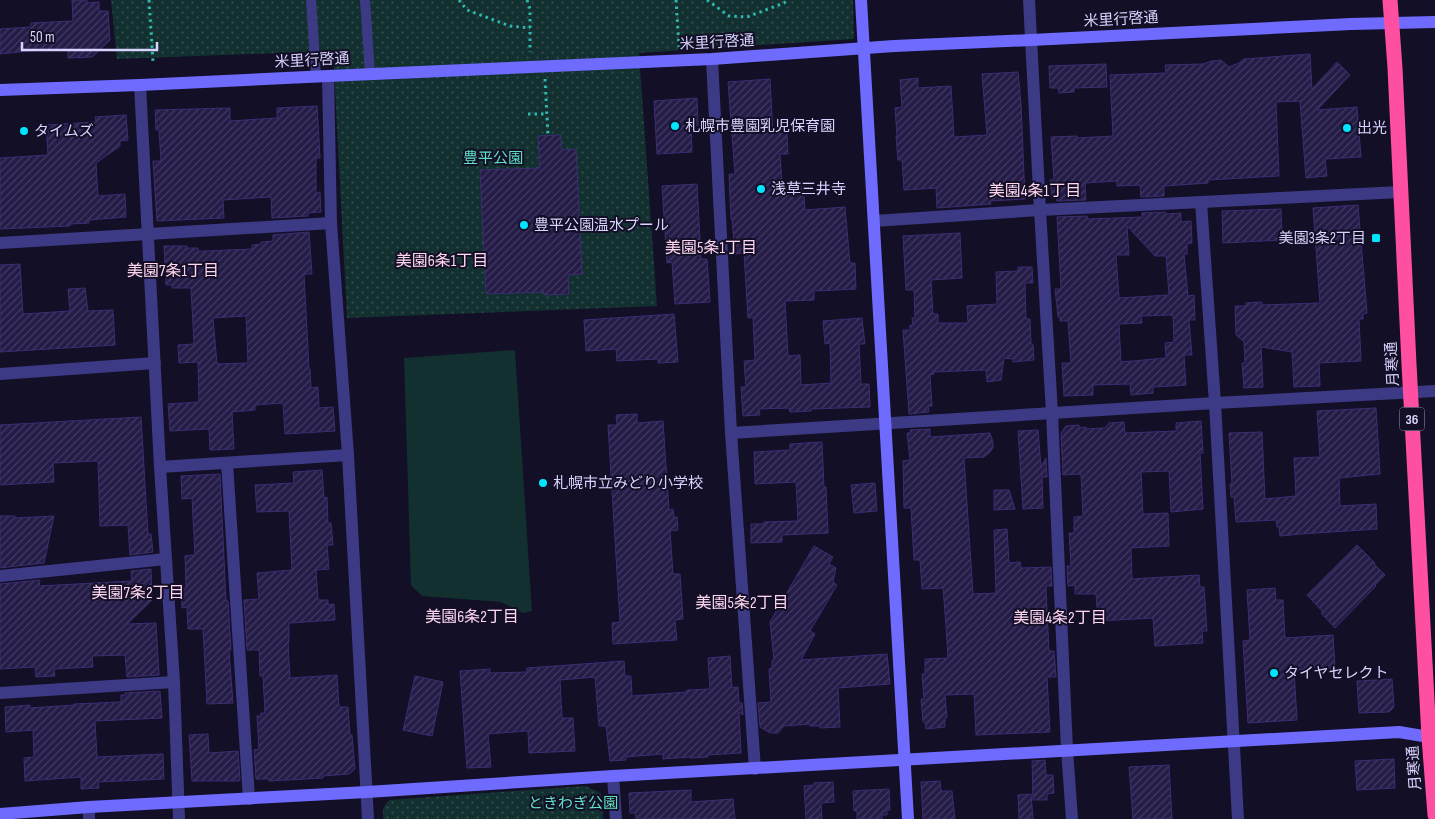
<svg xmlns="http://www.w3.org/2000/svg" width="1435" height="819" font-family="'Sofia Sans Condensed','Noto Sans JP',sans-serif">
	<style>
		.green { fill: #12302f }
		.park { fill: url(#park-dots) }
		.building { fill: url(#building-hatch); stroke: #3b2d73; fill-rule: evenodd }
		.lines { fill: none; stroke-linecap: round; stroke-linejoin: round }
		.path { stroke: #2fb8b0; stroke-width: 3; stroke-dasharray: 2.5 4; stroke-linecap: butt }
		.lane { stroke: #3d3a85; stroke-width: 10 }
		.street { stroke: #3d3a85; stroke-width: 12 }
		.secondary { stroke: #6f6bff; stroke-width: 12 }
		.highway { stroke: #ff4fa3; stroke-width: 15 }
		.poi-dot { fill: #00e5ff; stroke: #130f26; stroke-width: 2 }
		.labels { text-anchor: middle; stroke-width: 4; stroke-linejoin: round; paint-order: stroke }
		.shield { fill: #130f26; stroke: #9e99be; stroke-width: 1 }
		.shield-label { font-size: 14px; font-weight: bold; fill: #d9d4ff }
		.street-label { font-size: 15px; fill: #d9d4ff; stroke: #130f26 }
		.poi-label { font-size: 15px; fill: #d9d4ff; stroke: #130f26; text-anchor: start }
		.park-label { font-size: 15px; fill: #5fe0c0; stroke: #130f26 }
		.neighbourhood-label { font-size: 16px; fill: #ffd6f0; stroke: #130f26 }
	</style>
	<defs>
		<pattern id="park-dots" width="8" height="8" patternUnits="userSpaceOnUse" patternTransform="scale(1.25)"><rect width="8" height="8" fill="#12302f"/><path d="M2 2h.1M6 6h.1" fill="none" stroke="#344d4e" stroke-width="1.8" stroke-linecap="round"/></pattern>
		<pattern id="building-hatch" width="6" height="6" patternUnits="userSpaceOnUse" patternTransform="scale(1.25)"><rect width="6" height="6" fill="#241b47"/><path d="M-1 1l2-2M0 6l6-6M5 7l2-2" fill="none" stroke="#433b63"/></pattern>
	</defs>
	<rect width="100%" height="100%" fill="#130f26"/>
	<!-- green -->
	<polygon class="green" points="515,350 532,611 523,613 501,602 422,596 411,585 404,358"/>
	<!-- park -->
	<g class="park">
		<polygon points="111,0 853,0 854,39 639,53 657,306 347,318 333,51 117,59"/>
		<polygon points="585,786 601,793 603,819 383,819 383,808 389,800"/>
	</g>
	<!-- building -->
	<g class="building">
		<polygon points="72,0 87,0 87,3 99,2 99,11 108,11 110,40 92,57 68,58 68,49 28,51 0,54 0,29 31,27 31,23 73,21"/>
		<polygon points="1310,54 1312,89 1337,62 1350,75 1317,110 1357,107 1361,157 1325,159 1327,176 1306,178 1300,101 1276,102 1279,176 1208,180 1208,183 1164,186 1164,196 1141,197 1140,185 1117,186 1117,181 1085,183 1086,200 1057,201 1056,198 1052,198 1050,180 1054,180 1051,137 1077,136 1077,138 1113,136 1110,75 1166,73 1165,65 1203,64 1212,61 1221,60 1229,67 1239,63 1244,59"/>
		<polygon points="1106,64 1107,87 1074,88 1074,92 1059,93 1058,88 1050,88 1049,66"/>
		<polygon points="1018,72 1021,104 1025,199 990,201 991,204 937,208 936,188 904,190 902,160 898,160 896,136 897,136 895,108 902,107 900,80 918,78 918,88 951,86 954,137 987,135 982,74"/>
		<polygon points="770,79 773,134 787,133 788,154 780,154 782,183 803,182 805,210 845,207 850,263 855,263 856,289 814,291 814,300 785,301 788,356 800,355 801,385 831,383 830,343 825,344 823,321 862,318 865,344 859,344 861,384 869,384 870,407 811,409 811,411 790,412 789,408 759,409 760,415 743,416 741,387 746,387 744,361 755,360 753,317 748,318 744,253 735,254 732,219 731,219 729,174 735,174 728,82"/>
		<polygon points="697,98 698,125 691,126 692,152 657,154 654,101"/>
		<polygon points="317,106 320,158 316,158 316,193 320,192 321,212 308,213 308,216 272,218 271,197 223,200 224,218 157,221 153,161 161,161 159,130 156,130 155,110 230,108 230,121 277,118 277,108"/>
		<polygon points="126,115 128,140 120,141 120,146 96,163 98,196 125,194 126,217 89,220 89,223 70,224 70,226 0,229 0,158 48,155 46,125 96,122 95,117"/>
		<polygon points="561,135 561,150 576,149 582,274 568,275 569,294 544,295 544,292 486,294 480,170 540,168 538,136"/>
		<polygon points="697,184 701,259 707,259 710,302 675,304 672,262 667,263 662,186"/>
		<polygon points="1358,205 1367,313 1363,314 1363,319 1359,319 1361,361 1319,363 1320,386 1294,387 1292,352 1261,347 1263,387 1244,388 1242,363 1245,363 1244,342 1236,335 1235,306 1246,306 1246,303 1262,302 1262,305 1320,303 1313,208"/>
		<polygon points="1281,209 1282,240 1223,243 1222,211"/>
		<path d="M1165 212 1166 214 1181 213V222L1191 221 1192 243 1187 244V254H1184L1188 296 1194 295 1195 320H1189L1192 355H1184L1186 385 1153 387V393L1131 395 1130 384 1093 385V395L1064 396 1062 363H1071L1068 321H1060V317H1058L1055 289H1061L1057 217 1087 216 1088 219 1142 217V213ZM1127 226 1155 256H1166L1169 295 1119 298 1116 255H1129ZM1173 315 1174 342 1165 343 1166 358 1121 362 1119 324 1142 323 1141 316Z"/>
		<path d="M309 232 312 274H304L309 369H310L311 388 318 387 319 408 333 407 335 431 285 434 283 403 255 405V410L232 412 234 449 210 450 209 429 170 431 168 404 199 402 198 362 179 363 178 345 194 344 191 288H172V285H166L164 246H187V248H198V251H206L252 249V245L261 244V242L273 241V235ZM246 316 248 363 217 364 213 318Z"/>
		<polygon points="960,233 962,278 931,280 933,314 938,314 938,323 968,323 967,306 997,304 996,272 1018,271 1018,267 1032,267 1033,283 1025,283 1026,319 1030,319 1031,344 1033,344 1034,360 1013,362 1013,359 1004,358 1001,380 987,382 986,370 933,372 934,374 930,375 932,406 928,406 929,412 909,414 903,330 910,330 910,325 913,325 912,318 915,318 914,290 906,290 903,236"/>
		<polygon points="20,264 23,314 70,311 68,289 85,288 88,311 113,310 115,345 0,352 0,265"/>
		<polygon points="674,314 678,362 658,363 658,359 617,361 616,349 586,351 584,320"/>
		<polygon points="1376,408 1380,474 1339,478 1340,506 1376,504 1377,529 1301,534 1280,536 1279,527 1277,527 1276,520 1236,522 1234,497 1231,497 1230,484 1232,484 1229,433 1262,432 1265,499 1296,496 1294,458 1320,457 1317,411"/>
		<polygon points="637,414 637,423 663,421 669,510 673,509 674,517 677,517 678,530 670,531 673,574 680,574 683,619 675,620 677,640 613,644 612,623 620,622 608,425 617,425 616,415"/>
		<polygon points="141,417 148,534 151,534 153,552 130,555 128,525 100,526 98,461 53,463 54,482 0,485 0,425"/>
		<polygon points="1201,421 1203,453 1200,453 1203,509 1171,512 1169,471 1141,472 1143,514 1168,513 1169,546 1131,548 1132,579 1199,575 1200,587 1204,587 1207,631 1202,631 1203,643 1155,646 1153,618 1098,621 1096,594 1075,594 1075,585 1068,586 1067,566 1071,566 1069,533 1074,533 1074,517 1083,516 1081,474 1063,475 1061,433 1066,426 1079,425 1079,428 1086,427 1086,429 1105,428 1109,423 1124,422 1125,433 1176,431 1176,423"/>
		<polygon points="930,429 930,437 990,433 993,442 993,448 989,453 984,457 964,458 973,594 996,593 994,530 1007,529 1009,563 1020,562 1021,568 1051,567 1052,586 1046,586 1047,611 1049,651 1054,651 1056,677 1047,677 1050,732 976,735 974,694 945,695 947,718 945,718 945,727 926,729 925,722 923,722 921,699 924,699 922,674 925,674 925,659 948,658 946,625 943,588 922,589 920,560 914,560 911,508 904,508 903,461 910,460 907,433 911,433 910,430"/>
		<polygon points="1038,430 1041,467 1046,458 1047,477 1042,477 1043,508 1023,509 1018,431"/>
		<polygon points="822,442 824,487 826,487 828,533 782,535 782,542 751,543 751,524 764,524 764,522 798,521 796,482 755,484 754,452 790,450 790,444"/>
		<polygon points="322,470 324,498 327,497 328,523 331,523 333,545 327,545 329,569 316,570 318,600 328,600 328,605 334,604 335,620 289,623 289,642 288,642 290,678 337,675 339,707 348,707 350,735 352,735 355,769 349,774 323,776 323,778 269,781 269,779 256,779 254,750 259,749 257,716 261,716 261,713 265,713 263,676 260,676 259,650 247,650 244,600 259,599 257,573 292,570 289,511 257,512 255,485 294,483 293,472"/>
		<polygon points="220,474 226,601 228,601 231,650 229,651 233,703 207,704 203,629 188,629 187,607 182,608 181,589 186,588 185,556 195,555 192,498 182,499 181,476"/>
		<polygon points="875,483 877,511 854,513 851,485"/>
		<polygon points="994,490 1009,490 1015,509 994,510"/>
		<polygon points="0,516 15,516 15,518 54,516 44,563 0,568"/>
		<polygon points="1357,545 1375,563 1374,564 1385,575 1375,585 1376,586 1335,628 1321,613 1323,612 1307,595"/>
		<polygon points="814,546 833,557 829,564 836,568 833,582 837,585 810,631 815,634 801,660 887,654 890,684 838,688 840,727 820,728 820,726 810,726 810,724 784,726 778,733 770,733 760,727 758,703 771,702 769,669 772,668 772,660 774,660 770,622"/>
		<polygon points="151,569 152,600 127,624 156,623 159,675 127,677 125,655 92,656 93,667 54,669 55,676 36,677 35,667 0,669 0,584 40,580 39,586 132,581 131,571"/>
		<polygon points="1275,588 1276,600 1283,600 1285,638 1333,635 1335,668 1294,670 1297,720 1248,723 1243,641 1250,640 1247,590"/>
		<polygon points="730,656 732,688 738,687 739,703 742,703 743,715 739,712 741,753 707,755 708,757 690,758 690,757 663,759 663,754 626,757 626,760 610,761 606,726 599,726 595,677 560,680 562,718 573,718 575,751 529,753 528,731 488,734 491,767 467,768 460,671 490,669 490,673 527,672 527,668 624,661 625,676 631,676 632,696 687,692 687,690 710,689 708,658"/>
		<polygon points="415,676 443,682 432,736 403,730"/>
		<polygon points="1392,679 1394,707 1389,712 1359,713 1357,681"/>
		<polygon points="160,691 162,718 95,721 97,757 163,754 164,779 98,782 99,788 81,789 81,777 25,781 24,758 34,757 33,730 6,732 5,707 30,705 30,708 74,705 74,704 121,702 121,695 125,695 125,693"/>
		<polygon points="208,734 209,753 238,751 240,780 239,781 192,781 189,735"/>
		<polygon points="1394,759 1395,788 1357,790 1355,761"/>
		<polygon points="1045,760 1046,775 1053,775 1054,793 1047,794 1047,800 1033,800 1032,761"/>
		<polygon points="1169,765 1172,819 1133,819 1129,767"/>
		<polygon points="940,781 941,791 952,791 955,819 923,819 921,782"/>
		<polygon points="833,782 834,802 821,803 822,819 806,819 804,786 814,785 814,783"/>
		<polygon points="889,789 890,810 887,810 887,815 882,815 882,819 857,819 857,811 854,811 853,791"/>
		<polygon points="691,790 691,802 733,799 735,819 636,819 635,813 630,813 629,793"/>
		<polygon points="1031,794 1033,819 1019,819 1018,795"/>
	</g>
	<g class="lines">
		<!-- path -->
		<g class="path">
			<polyline points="149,0 153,62"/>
			<polyline points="459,0 467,10 510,26 530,28"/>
			<polyline points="527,0 530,9 530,52"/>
			<polyline points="676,0 679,47"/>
			<polyline points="707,0 729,16 747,17 784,3 787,0"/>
			<polyline points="545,79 548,136"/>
			<polyline points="528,114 547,114"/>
		</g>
		<!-- lane -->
		<g class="lane">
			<polyline points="311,0 316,76"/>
			<polyline points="365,0 370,74"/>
		</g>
		<!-- street -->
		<g class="street">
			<polyline points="1029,0 1040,210 1052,413 1067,750 1072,819"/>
			<polyline points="712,59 731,433 755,769"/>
			<polyline points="328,76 331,223"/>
			<polyline points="140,85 160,467 174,682 179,819"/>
			<polyline points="1201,202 1215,403 1238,819"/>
			<polyline points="874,221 1040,210 1400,192"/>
			<polyline points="0,243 331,223 348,455 368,819"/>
			<polyline points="0,374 155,363"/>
			<polyline points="731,433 1215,403 1435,391"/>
			<polyline points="227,463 249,799"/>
			<polyline points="160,467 348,455"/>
			<polyline points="0,576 166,559"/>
			<polyline points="0,693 174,682"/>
			<polyline points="613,776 616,819"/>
			<polyline points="89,807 89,819"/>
		</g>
		<!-- secondary -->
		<g class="secondary">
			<polyline points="861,0 908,819"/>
			<polyline points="0,90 140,85 328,76 712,59 894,46 1031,40 1351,24 1435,22"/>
			<polyline points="0,814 89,807 367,792 613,776 1399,732 1429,737"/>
		</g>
		<!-- highway -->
		<polyline class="highway" points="1390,0 1395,68 1409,364 1429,737 1435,815"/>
	</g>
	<!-- markers -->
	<g class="poi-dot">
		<circle cx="675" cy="126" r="5"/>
		<circle cx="1347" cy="128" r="5"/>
		<circle cx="24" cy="131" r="5"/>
		<circle cx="761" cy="189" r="5"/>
		<circle cx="524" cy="225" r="5"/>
		<rect x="1371" y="233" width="10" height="10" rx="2.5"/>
		<circle cx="543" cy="483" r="5"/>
		<circle cx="1274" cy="673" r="5"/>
	</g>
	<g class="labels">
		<!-- shield labels -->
		<rect class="shield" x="1399.5" y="407.5" width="25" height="23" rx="4"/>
		<g class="shield-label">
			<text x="1412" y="424">36</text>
		</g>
		<!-- street labels -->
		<g class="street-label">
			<text transform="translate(1121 19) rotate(-3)" y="5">米里行啓通</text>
			<text transform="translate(717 42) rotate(-3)" y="5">米里行啓通</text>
			<text transform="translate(312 60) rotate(-3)" y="5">米里行啓通</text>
			<text transform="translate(1392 364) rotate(-93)" y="5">月寒通</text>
			<text transform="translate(1414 768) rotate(-94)" y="5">月寒通</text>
		</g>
		<!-- poi labels -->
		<g class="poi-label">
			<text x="685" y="131">札幌市豊園乳児保育園</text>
			<text x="1357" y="133">出光</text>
			<text x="34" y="136">タイムズ</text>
			<text x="771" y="194">浅草三井寺</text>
			<text x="534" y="230">豊平公園温水プール</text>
			<text x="1366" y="243" text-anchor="end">美園3条2丁目</text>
			<text x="553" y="488">札幌市立みどり小学校</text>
			<text x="1284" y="678">タイヤセレクト</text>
		</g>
		<!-- park labels -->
		<g class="park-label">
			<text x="493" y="163">豊平公園</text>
			<text x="573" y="808">ときわぎ公園</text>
		</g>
		<!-- neighbourhood labels -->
		<g class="neighbourhood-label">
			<text x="1035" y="196">美園4条1丁目</text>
			<text x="711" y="253">美園5条1丁目</text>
			<text x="442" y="266">美園6条1丁目</text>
			<text x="173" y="276">美園7条1丁目</text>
			<text x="138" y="598">美園7条2丁目</text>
			<text x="742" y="608">美園5条2丁目</text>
			<text x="472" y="622">美園6条2丁目</text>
			<text x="1060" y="623">美園4条2丁目</text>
		</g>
	</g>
	<!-- scale -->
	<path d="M22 42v8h135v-8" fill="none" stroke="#d9d4ff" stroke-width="2.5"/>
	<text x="30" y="42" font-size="15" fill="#d9d4ff" stroke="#130f26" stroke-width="4" paint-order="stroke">50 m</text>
</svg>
